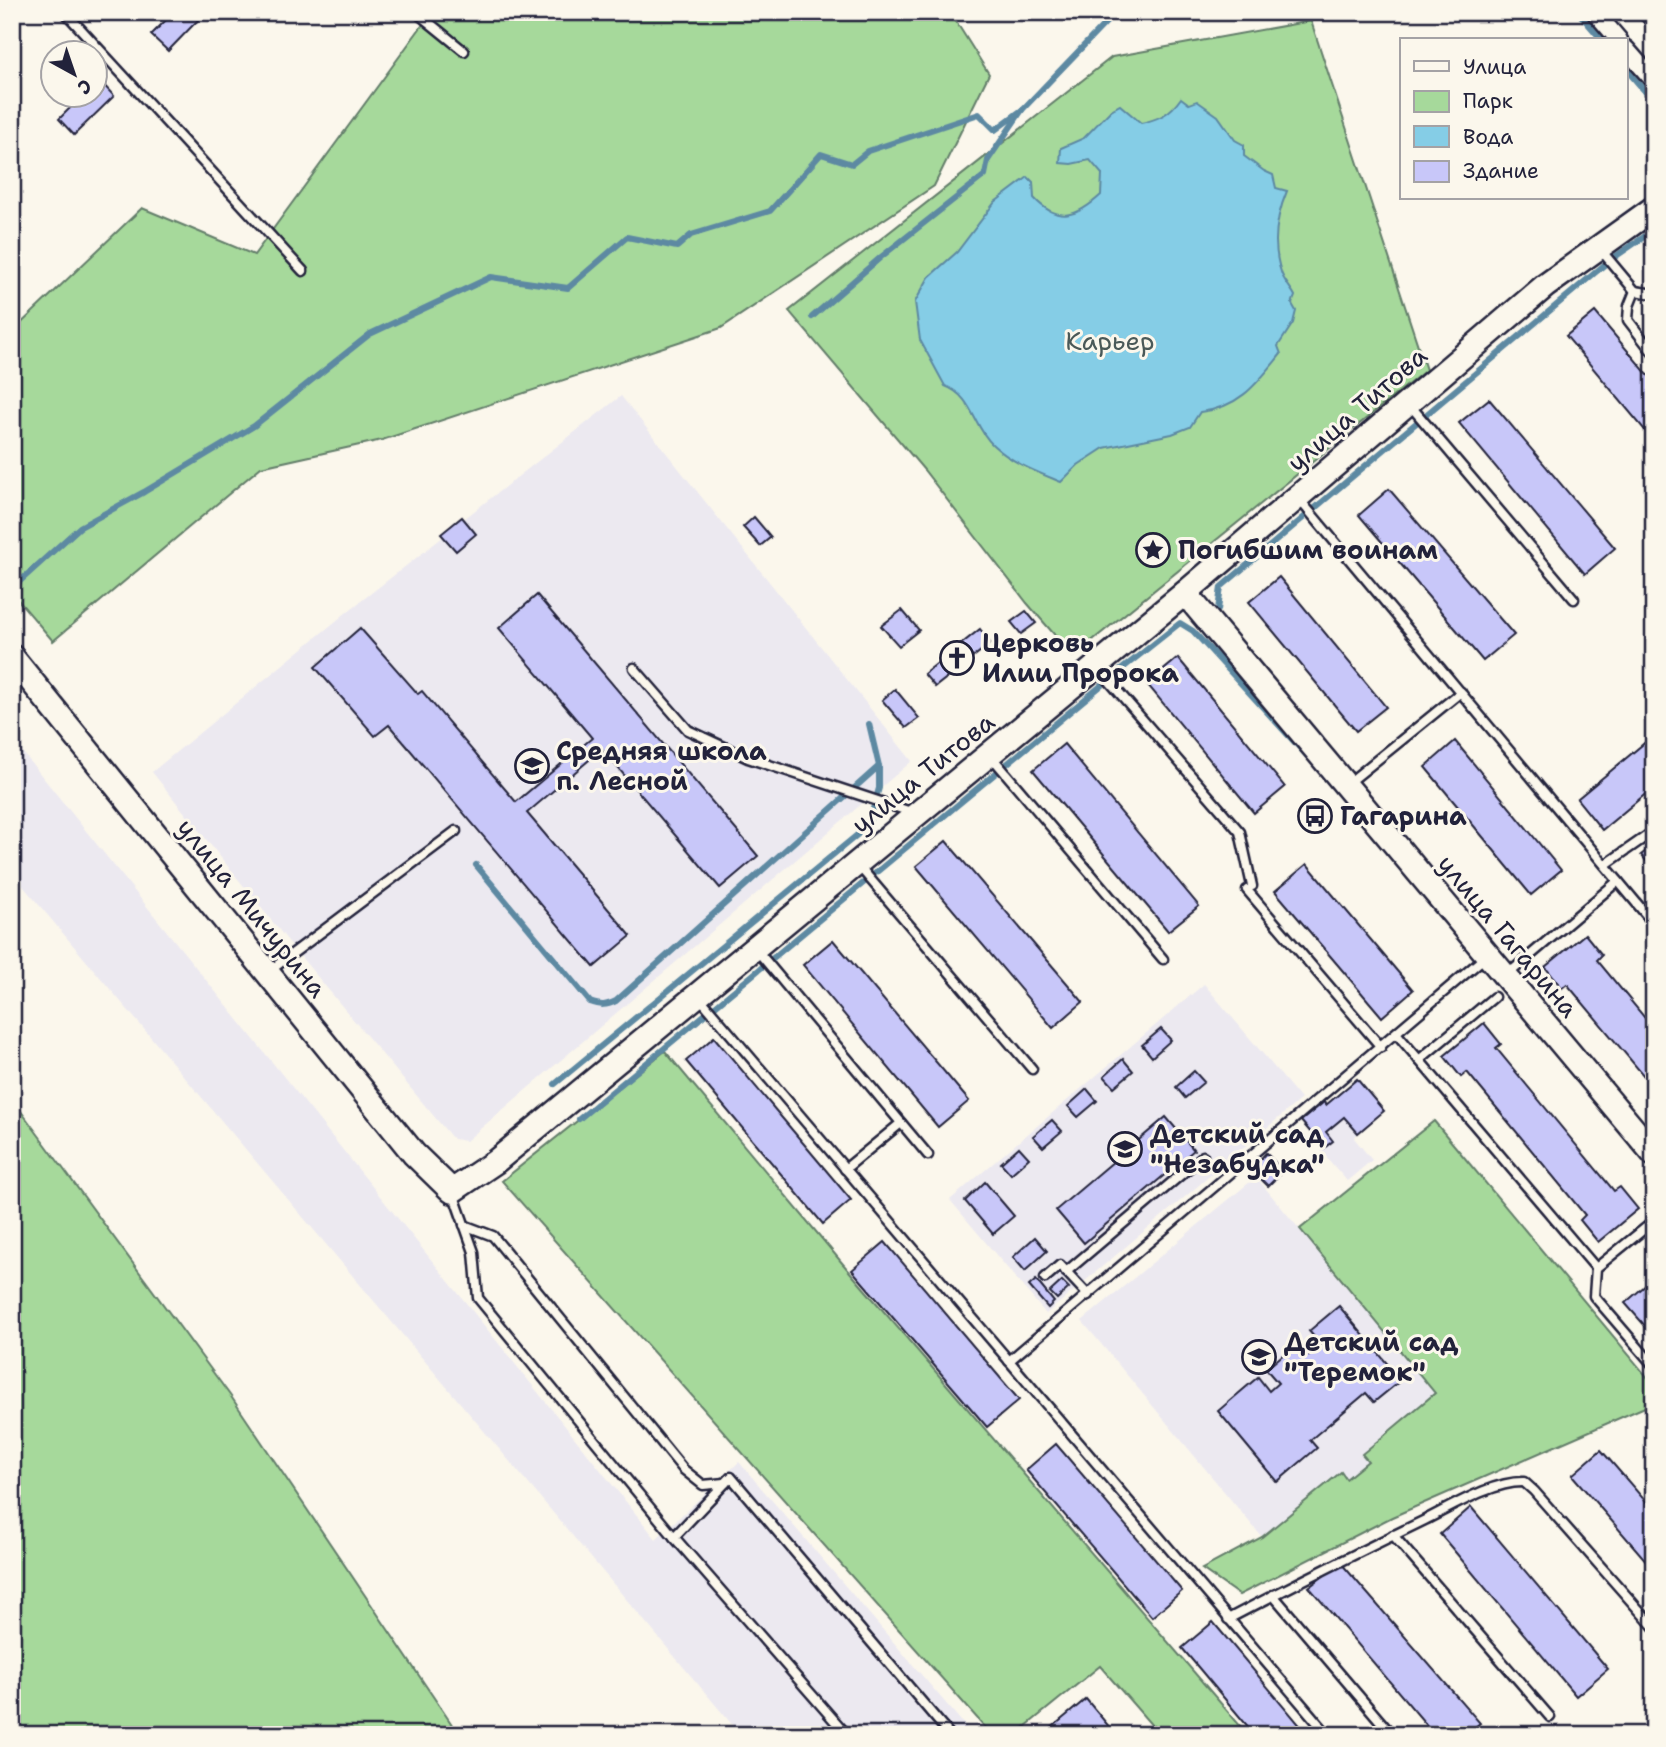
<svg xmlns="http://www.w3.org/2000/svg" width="1666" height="1747" font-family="'Shantell Sans',sans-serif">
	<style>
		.built { fill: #ece9f0 }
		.green { fill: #a6d99b; stroke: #647e6b; stroke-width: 2 }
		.water { fill: #85cde6; stroke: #5d89a2; stroke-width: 2 }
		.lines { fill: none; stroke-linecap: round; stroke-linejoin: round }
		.stream { stroke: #5d89a2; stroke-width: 6 }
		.building { fill: #c8c7f9; stroke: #22223b; stroke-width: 2 }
		.lane-casing { stroke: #22223b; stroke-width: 13 }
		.street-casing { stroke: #22223b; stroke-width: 21 }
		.secondary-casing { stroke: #22223b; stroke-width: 28 }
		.lane { stroke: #fbf7ec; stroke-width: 8 }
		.street { stroke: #fbf7ec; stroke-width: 16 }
		.secondary { stroke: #fbf7ec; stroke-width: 23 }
		.labels { text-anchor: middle; stroke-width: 6; stroke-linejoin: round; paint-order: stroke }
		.park-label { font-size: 26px; fill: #4a5958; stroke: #fbf7ec }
		.street-label { font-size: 26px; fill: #22223b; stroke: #fbf7ec }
		.poi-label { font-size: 26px; font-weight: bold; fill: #22223b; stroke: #fbf7ec; text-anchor: start }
	</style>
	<rect width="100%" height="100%" fill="#fbf7ec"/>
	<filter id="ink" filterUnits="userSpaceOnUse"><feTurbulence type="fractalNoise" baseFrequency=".0143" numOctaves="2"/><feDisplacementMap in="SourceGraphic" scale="14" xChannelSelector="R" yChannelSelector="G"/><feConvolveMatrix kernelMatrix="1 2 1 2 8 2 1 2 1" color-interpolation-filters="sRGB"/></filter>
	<g filter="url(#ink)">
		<!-- built -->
		<g class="built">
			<polygon points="621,396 912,761 466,1141 453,1139 296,951 152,772 347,612 443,537 441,534 462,517 464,519"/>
			<polygon points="12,739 656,1539 739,1462 973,1735 741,1735 12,873"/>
			<polygon points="1204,984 1301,1099 1046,1314 950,1200"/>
			<polygon points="1344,1117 1358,1133 1354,1138 1372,1160 1347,1181 1321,1151 1333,1141 1326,1132"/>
			<polygon points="1256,1177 1436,1393 1363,1454 1368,1461 1346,1479 1340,1473 1262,1537 1082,1321"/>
		</g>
		<!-- green -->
		<g class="green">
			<polygon points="432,12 950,12 989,74 934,186 721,328 382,440 261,467 53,641 12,593 12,332 142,208 254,255"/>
			<polygon points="1311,21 1426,370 1073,656 1027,603 924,470 789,311 1112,57"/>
			<polygon points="665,1051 843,1264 1248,1735 1160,1735 1100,1666 1015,1735 992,1735 502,1181"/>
			<polygon points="12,1099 232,1398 459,1735 12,1735"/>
			<polygon points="1434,1121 1654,1385 1654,1403 1392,1517 1239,1595 1202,1569 1262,1537 1341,1472 1346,1479 1368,1461 1362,1454 1435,1393 1300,1229"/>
		</g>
		<!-- water -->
		<path class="water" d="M1181 98 1189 104 1197 101 1218 116 1235 140 1244 145V156L1264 171 1273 175 1276 188 1287 191C1276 217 1272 245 1281 272 1283 280 1291 288 1295 296L1292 304 1296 311 1293 323 1278 346 1281 354C1258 382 1240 408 1200 412L1190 427 1172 434 1104 448 1078 465 1061 482C1037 472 1012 463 993 445 973 427 973 396 945 386L920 340 915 302 929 277 957 252 995 202 1028 177 1033 182 1034 198C1058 224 1077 217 1101 195L1102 174 1090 160 1071 164 1060 163 1061 148 1084 138 1111 110 1120 105 1141 123C1159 119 1170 114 1181 98Z"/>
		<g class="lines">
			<!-- stream -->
			<g class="stream">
				<polyline points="1578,12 1602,40"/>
				<polyline points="1626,69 1654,102"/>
				<polyline points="812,317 881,257 985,175 988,160 1022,110 1116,12"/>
				<polyline points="19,582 80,527 144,492 254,426 370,334 491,277 568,288 627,237 677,247 691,235 770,211 821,154 852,164 868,151 979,114 995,130 1022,110"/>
				<polyline points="1218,610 1221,587 1609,261 1654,230"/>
				<path d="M476 865 590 1002C601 1006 606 1006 616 1001L879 766"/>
				<polyline points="555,1084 868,826 879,788 879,766 869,724"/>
				<polyline points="579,1119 1108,680 1180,623 1193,631 1309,758"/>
				<polyline points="1643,1157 1654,1171"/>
			</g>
		</g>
		<!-- building -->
		<g class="building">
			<polygon points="174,12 192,12 199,19 168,51 151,35"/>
			<polygon points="1634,12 1654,12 1654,34"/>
			<polygon points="99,80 114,96 74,135 59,119 84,94 94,94 94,85"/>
			<polygon points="1595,312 1654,382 1654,441 1566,336"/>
			<polygon points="1489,399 1615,548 1585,574 1459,423"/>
			<polygon points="1389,489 1514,635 1483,661 1359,515"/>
			<polygon points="462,517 476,534 456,551 441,534"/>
			<polygon points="754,517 771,537 760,546 743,527"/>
			<polygon points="1279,577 1386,707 1356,731 1249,602"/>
			<polygon points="537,595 758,856 720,888 602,749 527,813 631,936 594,967 389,725 375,736 315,667 360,628 418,694 422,691 516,802 592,738 499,628"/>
			<polygon points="902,610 919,630 899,646 881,626"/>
			<polygon points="1026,611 1036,623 1021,634 1011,622"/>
			<polygon points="980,629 991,643 935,687 924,674"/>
			<polygon points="1178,658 1285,787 1254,813 1147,684"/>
			<polygon points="895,689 919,718 906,728 882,700"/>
			<polygon points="1654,735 1654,787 1602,830 1577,799"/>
			<polygon points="1455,741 1561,870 1531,895 1425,767"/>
			<polygon points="1064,744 1199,906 1168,931 1033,770"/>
			<polygon points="946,841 1083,1002 1053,1028 916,866"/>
			<polygon points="1654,845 1654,870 1641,855"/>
			<polygon points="1307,864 1413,990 1382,1017 1275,891"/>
			<polygon points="1585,934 1602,955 1597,960 1654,1029 1654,1088 1567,984 1562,988 1545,967"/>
			<polygon points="833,940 969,1101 938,1127 803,965"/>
			<polygon points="1484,1023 1501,1044 1496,1048 1614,1191 1620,1187 1638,1209 1598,1242 1580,1220 1585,1215 1467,1072 1461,1077 1444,1056"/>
			<polygon points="1161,1029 1171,1040 1152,1057 1142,1045"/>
			<polygon points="714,1037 851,1200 823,1224 686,1061"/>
			<polygon points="1123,1059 1133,1071 1114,1087 1104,1076"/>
			<polygon points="1194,1071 1204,1082 1185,1098 1176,1087"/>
			<polygon points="1357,1079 1384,1111 1358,1133 1344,1117 1326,1132 1333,1141 1324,1148 1301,1121 1324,1102 1326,1105"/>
			<polygon points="1087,1089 1097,1101 1078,1117 1068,1106"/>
			<polygon points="1166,1117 1194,1150 1084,1243 1056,1210"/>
			<polygon points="1052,1120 1062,1131 1043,1147 1033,1136"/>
			<polygon points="1019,1147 1029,1158 1011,1174 1001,1163"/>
			<polygon points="1266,1153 1283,1171 1268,1186 1251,1169"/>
			<polygon points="985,1182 1014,1216 993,1234 965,1201"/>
			<polygon points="1035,1237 1047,1251 1025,1271 1013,1257"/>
			<polygon points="885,1242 1019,1400 987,1427 852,1270"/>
			<polygon points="1654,1278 1654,1336 1625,1303"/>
			<polygon points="1036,1280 1054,1302 1048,1308 1029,1286"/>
			<polygon points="1062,1281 1069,1288 1057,1299 1050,1292"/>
			<polygon points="1339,1306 1401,1380 1374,1402 1366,1393 1310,1440 1317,1448 1277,1482 1218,1411 1258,1377 1269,1391 1278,1383 1266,1369 1298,1342 1309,1355 1321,1345 1309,1331"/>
			<polygon points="1056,1444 1182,1591 1152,1617 1026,1470"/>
			<polygon points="1601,1450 1654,1511 1654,1570 1572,1475"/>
			<polygon points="1471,1507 1608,1669 1576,1696 1440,1534"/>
			<polygon points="1341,1563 1480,1723 1465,1735 1435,1735 1309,1587"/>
			<polygon points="1213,1622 1308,1735 1255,1735 1182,1648"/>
			<polygon points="1086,1699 1116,1735 1043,1735"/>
		</g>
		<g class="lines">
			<!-- lane casing -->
			<g class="lane-casing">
				<g id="lane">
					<polyline points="65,12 303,271"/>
					<polyline points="416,12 464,51"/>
					<polyline points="1600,249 1635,291 1654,294"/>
					<polyline points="1635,291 1629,306 1628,320 1654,354"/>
					<polyline points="1409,404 1574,599"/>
					<polyline points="1299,499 1654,924"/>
					<polyline points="1097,667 1240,832 1252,886"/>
					<polyline points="634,668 688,730 748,758 914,813"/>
					<polyline points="991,756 1163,959"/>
					<polyline points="1346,785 1461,692"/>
					<polyline points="1605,865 1654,831"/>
					<polyline points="859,866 1032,1069"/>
					<polyline points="1247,890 1381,1047"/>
					<polyline points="755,948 928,1155"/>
					<polyline points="268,972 456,831"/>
					<polyline points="1507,975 1618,881"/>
					<polyline points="699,997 1328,1735"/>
					<polyline points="1397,1034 1596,1268"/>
					<polyline points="1419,1060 1494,997"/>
					<polyline points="845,1169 901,1123"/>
					<polyline points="453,1193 474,1252 478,1298 674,1537 847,1735"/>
					<polyline points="1654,1221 1596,1268 1594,1296 1654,1366"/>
					<polyline points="464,1225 493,1236 683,1469 703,1485 725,1483"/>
					<polyline points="1066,1272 1203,1156"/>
					<polyline points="1045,1278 1060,1265 1088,1295"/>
					<polyline points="1009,1361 1485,957"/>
					<polyline points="1393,1535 1550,1717"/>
					<polyline points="674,1537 731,1477 950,1735"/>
					<polyline points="1273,1595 1392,1735"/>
					<path d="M1228 1619C1293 1585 1359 1552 1425 1520 1453 1506 1494 1481 1524 1482L1534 1491 1654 1627"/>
				</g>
			</g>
			<!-- street casing -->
			<g class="street-casing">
				<g id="street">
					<polyline points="1595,12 1619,40"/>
					<polyline points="1626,49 1654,81"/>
				</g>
			</g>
			<!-- secondary casing -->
			<g class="secondary-casing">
				<g id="secondary">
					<polyline points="1185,593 1654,1154"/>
					<polyline points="12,657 414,1154 452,1191 495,1162 1185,593 1545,286 1654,208"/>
				</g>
			</g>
			<!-- lane -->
			<use href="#lane" class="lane"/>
			<!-- street -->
			<use href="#street" class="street"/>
			<!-- secondary -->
			<use href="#secondary" class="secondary"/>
		</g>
	</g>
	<!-- icons -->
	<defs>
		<g id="sight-ring" transform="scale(1.75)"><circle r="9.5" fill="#fbf7ec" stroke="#22223b" stroke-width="1.5"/><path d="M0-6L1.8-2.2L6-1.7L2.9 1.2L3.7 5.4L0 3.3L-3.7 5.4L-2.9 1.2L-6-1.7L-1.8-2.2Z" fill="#22223b"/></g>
		<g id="church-ring" transform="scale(1.75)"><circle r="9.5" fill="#fbf7ec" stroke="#22223b" stroke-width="1.5"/><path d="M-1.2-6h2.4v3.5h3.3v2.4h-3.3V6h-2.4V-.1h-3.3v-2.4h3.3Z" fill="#22223b"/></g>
		<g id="school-ring" transform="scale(1.75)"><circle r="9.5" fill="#fbf7ec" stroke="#22223b" stroke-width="1.5"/><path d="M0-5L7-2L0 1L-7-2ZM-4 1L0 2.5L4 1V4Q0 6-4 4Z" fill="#22223b"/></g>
		<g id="bus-ring" transform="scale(1.75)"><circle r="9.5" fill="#fbf7ec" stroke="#22223b" stroke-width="1.5"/><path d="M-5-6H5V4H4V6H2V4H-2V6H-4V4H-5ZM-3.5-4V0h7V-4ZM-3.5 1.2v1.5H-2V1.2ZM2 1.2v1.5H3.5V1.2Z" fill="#22223b"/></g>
	</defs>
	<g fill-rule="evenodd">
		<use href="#sight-ring" x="1153" y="550"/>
		<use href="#church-ring" x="957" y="658"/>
		<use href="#school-ring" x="532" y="766"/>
		<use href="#bus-ring" x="1315" y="816"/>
		<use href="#school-ring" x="1125" y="1149"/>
		<use href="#school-ring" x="1259" y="1357"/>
	</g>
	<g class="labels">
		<!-- park labels -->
		<g class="park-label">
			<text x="1110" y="350">Карьер</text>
		</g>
		<!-- street labels -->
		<g class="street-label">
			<text transform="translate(1357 409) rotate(-41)" y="9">улица Титова</text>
			<text transform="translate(923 773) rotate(-39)" y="9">улица Титова</text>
			<text transform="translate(252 908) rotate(51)" y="9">улица Мичурина</text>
			<text transform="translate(1508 936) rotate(50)" y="9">улица Гагарина</text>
		</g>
		<!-- poi labels -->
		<g class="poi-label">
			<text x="1178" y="559">Погибшим воинам</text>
			<text x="982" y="652">Церковь<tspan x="982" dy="30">Илии Пророка</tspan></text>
			<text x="556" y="760">Средняя школа<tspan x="556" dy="30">п. Лесной</tspan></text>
			<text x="1340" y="825">Гагарина</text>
			<text x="1150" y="1143">Детский сад<tspan x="1150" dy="30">"Незабудка"</tspan></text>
			<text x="1284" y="1351">Детский сад<tspan x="1284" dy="30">"Теремок"</tspan></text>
		</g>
	</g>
	<!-- margin -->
	<rect width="1666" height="1747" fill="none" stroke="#fbf7ec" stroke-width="42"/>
	<rect x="21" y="21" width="1624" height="1705" fill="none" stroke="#22223b" stroke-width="2.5" filter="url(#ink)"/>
	<!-- legend -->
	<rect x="1400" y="38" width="228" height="161" fill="#fbf7ec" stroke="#a4a2a5" stroke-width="2"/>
	<rect x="1414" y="61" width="35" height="10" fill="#fbf7ec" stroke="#a4a2a5" stroke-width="2"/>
	<text x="1463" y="74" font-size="21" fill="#22223b">Улица</text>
	<rect x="1414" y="91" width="35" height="21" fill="#a6d99b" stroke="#a4a2a5" stroke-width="2"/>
	<text x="1463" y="108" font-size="21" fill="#22223b">Парк</text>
	<rect x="1414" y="126" width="35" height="21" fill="#85cde6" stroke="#a4a2a5" stroke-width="2"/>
	<text x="1463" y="144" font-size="21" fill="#22223b">Вода</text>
	<rect x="1414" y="161" width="35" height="21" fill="#c8c7f9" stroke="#a4a2a5" stroke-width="2"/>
	<text x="1463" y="178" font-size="21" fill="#22223b">Здание</text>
	<!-- north arrow -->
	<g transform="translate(74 74) rotate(140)"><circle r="33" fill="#fbf7ec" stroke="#a4a2a5" stroke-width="2"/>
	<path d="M0-5L12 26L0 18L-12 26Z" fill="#22223b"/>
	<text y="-10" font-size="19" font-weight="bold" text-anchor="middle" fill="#22223b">С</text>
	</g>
</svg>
